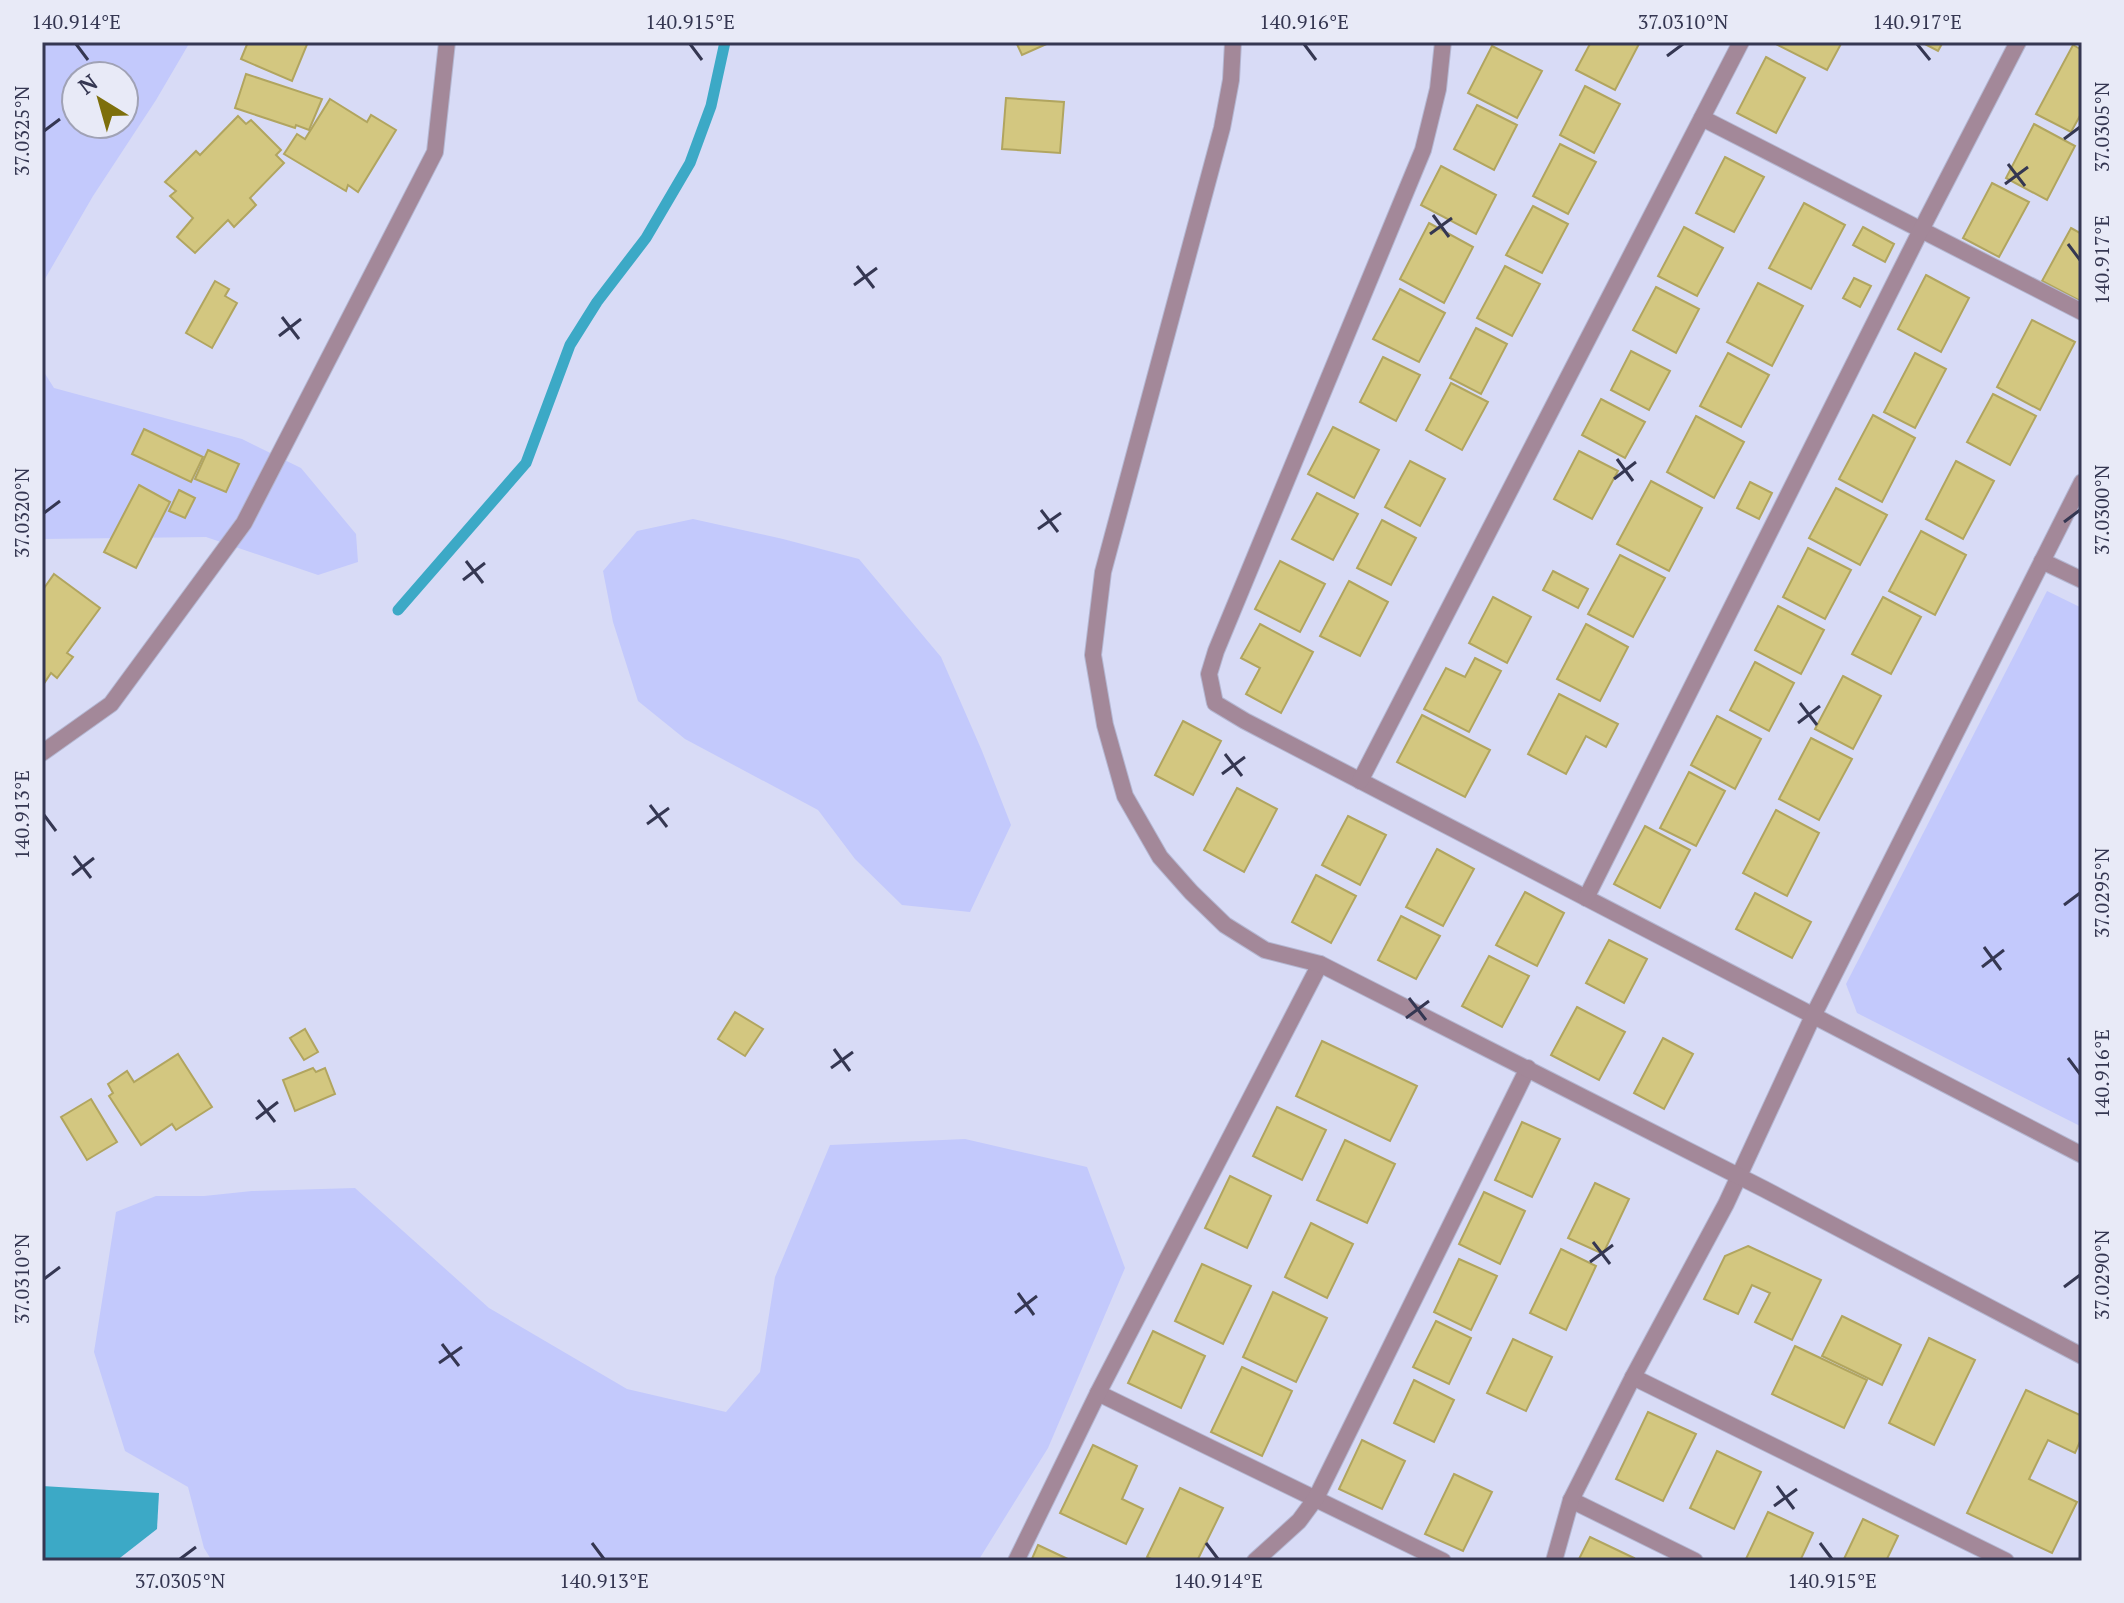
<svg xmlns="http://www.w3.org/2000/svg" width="2124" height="1603" font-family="'PT Serif',serif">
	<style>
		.green { fill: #c3c9fc; fill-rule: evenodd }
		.water { fill: #3ca9c6 }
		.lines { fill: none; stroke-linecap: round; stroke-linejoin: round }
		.stream { stroke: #3ca9c6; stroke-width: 11 }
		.building { fill: #d3c780; stroke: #b1a55f; stroke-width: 2 }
		.minor-casing { stroke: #b4b7d2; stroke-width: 18 }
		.tertiary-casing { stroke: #b4b7d2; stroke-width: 18 }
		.minor { stroke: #a38899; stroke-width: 16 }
		.tertiary { stroke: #a38899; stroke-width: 16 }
		.ticks { fill: none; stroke: #353752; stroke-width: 3 }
		.neatline { fill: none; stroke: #353752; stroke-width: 3 }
		.ticks-label { font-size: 20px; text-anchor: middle; fill: #353752 }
	</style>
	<rect width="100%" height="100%" fill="#d8dbf6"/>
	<!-- green -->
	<g class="green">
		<path d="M42 42H190L156 100 93 196 42 284ZM76 76H124V124H76Z"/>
		<polygon points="42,369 54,388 242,439 301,468 356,534 358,562 318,575 206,537 42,539"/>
		<polygon points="693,519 783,539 859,559 941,657 982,751 1011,825 970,912 902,905 855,859 818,810 685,739 638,701 613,622 603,571 637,531"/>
		<polygon points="2047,591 2082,608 2082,1127 1857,1013 1846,984"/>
		<polygon points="965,1139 1087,1167 1125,1268 1048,1448 978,1561 212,1561 204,1548 188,1487 125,1451 94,1352 116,1212 156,1196 204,1196 252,1191 355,1188 489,1308 627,1389 726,1412 760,1372 775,1277 830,1145"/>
	</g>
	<!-- water -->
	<polygon class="water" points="42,1486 159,1493 157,1529 116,1561 42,1561"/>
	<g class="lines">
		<!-- stream -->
		<polyline class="stream" points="398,610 526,463 570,345 597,302 646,238 690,163 711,106 725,42"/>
	</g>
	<!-- building -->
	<g class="building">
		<polygon points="248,42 308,42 292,81 241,59"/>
		<polygon points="1016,42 1051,42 1022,55"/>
		<polygon points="1591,42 1640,42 1615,90 1576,70"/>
		<polygon points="1777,42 1842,42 1827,70 1776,44"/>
		<polygon points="1921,42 1943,42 1938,51"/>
		<polygon points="2073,45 2082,50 2082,112 2071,132 2036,114"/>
		<polygon points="1492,46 1542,71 1517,118 1468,93"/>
		<polygon points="1766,57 1805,78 1776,133 1737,113"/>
		<polygon points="246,74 322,99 309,130 296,125 295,128 235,108"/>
		<polygon points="1585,86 1620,104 1594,153 1560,135"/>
		<polygon points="1006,98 1064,102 1060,153 1002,149"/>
		<polygon points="330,99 367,122 371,115 396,130 358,192 348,185 346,191 284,154 297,134 305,139"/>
		<polygon points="1477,105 1517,125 1494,170 1454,149"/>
		<polygon points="238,116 246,124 251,120 281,150 276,155 284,163 250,198 256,205 234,227 228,220 195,253 177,237 193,218 170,196 176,191 165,182 196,151 200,155"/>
		<polygon points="2034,124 2075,146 2047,200 2006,178"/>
		<polygon points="1560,144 1596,162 1568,214 1533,196"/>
		<polygon points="1725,157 1764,177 1734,232 1696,213"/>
		<polygon points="1441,166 1496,195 1476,234 1421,205"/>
		<polygon points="1992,183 2029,202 1999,257 1963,238"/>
		<polygon points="1804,203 1845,225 1811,289 1769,268"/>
		<polygon points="1533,206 1568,224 1542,273 1506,255"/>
		<polygon points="1429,223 1473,247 1444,303 1400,279"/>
		<polygon points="1684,227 1723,248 1697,296 1658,276"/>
		<polygon points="1863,227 1894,244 1885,262 1853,245"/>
		<polygon points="2071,228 2082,234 2082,302 2042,281"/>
		<polygon points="1505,266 1540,284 1512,336 1477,318"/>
		<polygon points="1926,275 1969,298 1941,352 1898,329"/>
		<polygon points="1854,278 1871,286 1860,307 1843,298"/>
		<polygon points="215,281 229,289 225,296 237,303 212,348 186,333"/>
		<polygon points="1758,283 1803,306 1772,366 1727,342"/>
		<polygon points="1656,287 1699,309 1676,353 1633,330"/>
		<polygon points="1400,289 1445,313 1419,362 1373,339"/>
		<polygon points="2032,320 2075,342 2040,410 1997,387"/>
		<polygon points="1476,328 1507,344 1481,394 1450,378"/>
		<polygon points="1631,351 1670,371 1649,410 1611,390"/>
		<polygon points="1728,353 1769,375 1741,427 1700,406"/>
		<polygon points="1915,353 1946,369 1915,428 1884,412"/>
		<polygon points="1383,357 1420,375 1396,421 1360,402"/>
		<polygon points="1451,383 1488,402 1462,450 1426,430"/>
		<polygon points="1993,394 2036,416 2010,465 1967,442"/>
		<polygon points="1601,399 1645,422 1625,458 1582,435"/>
		<polygon points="1873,415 1915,438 1882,502 1839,479"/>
		<polygon points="1696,416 1744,442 1714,498 1667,472"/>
		<polygon points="1333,427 1379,450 1354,498 1308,474"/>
		<polygon points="144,429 203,457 191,482 132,454"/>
		<polygon points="208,450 239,464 226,492 195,479"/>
		<polygon points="1579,451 1618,471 1592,519 1554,499"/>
		<polygon points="1410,461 1445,479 1420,526 1385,507"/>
		<polygon points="1956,461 1994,481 1963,539 1926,519"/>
		<polygon points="1651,481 1702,508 1669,571 1617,544"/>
		<polygon points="1750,482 1772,493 1759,519 1737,508"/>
		<polygon points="139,485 170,502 136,568 104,552"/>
		<polygon points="1836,488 1887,515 1860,565 1809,538"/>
		<polygon points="179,490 195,498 185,518 169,511"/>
		<polygon points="1317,493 1358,514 1333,560 1292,539"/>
		<polygon points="1382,520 1416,538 1391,585 1357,568"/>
		<polygon points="1921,531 1966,555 1935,615 1889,591"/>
		<polygon points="1808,548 1851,570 1825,619 1783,597"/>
		<polygon points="1620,555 1665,578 1633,637 1588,614"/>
		<polygon points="1280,561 1325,584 1300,632 1255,609"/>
		<polygon points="1553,571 1588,589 1578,608 1543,590"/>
		<polygon points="54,574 100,608 67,653 73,657 57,678 51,673 43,685 42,591"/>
		<polygon points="1349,581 1388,602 1360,656 1320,636"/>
		<polygon points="1493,597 1531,617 1507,663 1469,643"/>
		<polygon points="1883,597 1921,617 1891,674 1852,654"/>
		<polygon points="1778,606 1824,630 1801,674 1755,650"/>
		<polygon points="1260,624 1313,652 1281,713 1246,694 1260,668 1241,658"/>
		<polygon points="1586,624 1628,647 1600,701 1557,679"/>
		<polygon points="1475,658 1501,671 1469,732 1424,709 1446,668 1465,677"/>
		<polygon points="1755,662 1794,683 1769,731 1730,710"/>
		<polygon points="1843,676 1881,696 1853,749 1815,729"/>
		<polygon points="1559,694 1618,724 1606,747 1586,736 1566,774 1528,754"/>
		<polygon points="1422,715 1490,750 1465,797 1397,762"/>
		<polygon points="1717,716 1761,739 1735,789 1691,765"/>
		<polygon points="1183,721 1221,741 1193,795 1155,775"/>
		<polygon points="1811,738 1852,759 1819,820 1779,799"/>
		<polygon points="1689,772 1725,791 1696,846 1660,828"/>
		<polygon points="1237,788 1277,809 1244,872 1204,850"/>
		<polygon points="1776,810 1819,833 1787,896 1743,873"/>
		<polygon points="1348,816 1386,835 1360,885 1322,865"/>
		<polygon points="1645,826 1690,850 1660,908 1614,884"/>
		<polygon points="1437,849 1474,869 1443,926 1406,907"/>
		<polygon points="1316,875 1356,896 1331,943 1292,922"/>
		<polygon points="1525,892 1564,913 1537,966 1496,945"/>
		<polygon points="1755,893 1811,922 1792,958 1736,929"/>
		<polygon points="1401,916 1440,936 1416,979 1378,960"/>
		<polygon points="1609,940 1647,959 1624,1003 1586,983"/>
		<polygon points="1489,956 1529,976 1502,1027 1462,1006"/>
		<polygon points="1577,1007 1625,1032 1599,1080 1551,1055"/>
		<polygon points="735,1012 763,1029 745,1056 718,1039"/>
		<polygon points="305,1029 318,1052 304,1060 290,1038"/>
		<polygon points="1663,1038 1693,1054 1664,1109 1634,1093"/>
		<polygon points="1322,1041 1417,1086 1390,1141 1296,1096"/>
		<polygon points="178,1054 212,1107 176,1130 172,1124 141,1145 109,1096 113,1093 108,1084 127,1071 134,1082"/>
		<polygon points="313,1068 316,1072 325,1068 335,1094 295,1111 283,1080"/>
		<polygon points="91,1099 117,1142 87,1160 61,1117"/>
		<polygon points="1277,1107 1326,1130 1302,1180 1253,1156"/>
		<polygon points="1522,1122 1560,1139 1532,1197 1495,1180"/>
		<polygon points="1345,1140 1395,1164 1367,1223 1317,1200"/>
		<polygon points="1230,1176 1271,1196 1247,1248 1205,1228"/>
		<polygon points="1595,1183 1629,1199 1603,1254 1568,1238"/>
		<polygon points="1484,1192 1525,1211 1500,1264 1459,1244"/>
		<polygon points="1311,1223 1353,1244 1327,1298 1285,1277"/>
		<polygon points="1748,1246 1821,1280 1792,1340 1755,1322 1770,1293 1752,1285 1738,1314 1704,1299 1725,1256"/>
		<polygon points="1561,1249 1596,1266 1566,1330 1530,1313"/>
		<polygon points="1459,1259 1497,1276 1471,1330 1434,1312"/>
		<polygon points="1202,1264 1251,1286 1223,1344 1175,1321"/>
		<polygon points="1273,1292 1327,1318 1296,1382 1243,1357"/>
		<polygon points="1842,1316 1901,1345 1882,1385 1822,1356"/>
		<polygon points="1436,1321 1471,1338 1449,1384 1413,1367"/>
		<polygon points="1153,1331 1205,1356 1181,1408 1128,1383"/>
		<polygon points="1929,1338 1975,1360 1934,1445 1889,1423"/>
		<polygon points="1513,1339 1552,1357 1526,1411 1487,1393"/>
		<polygon points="1795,1346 1867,1380 1844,1428 1772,1394"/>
		<polygon points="1242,1367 1292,1391 1262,1456 1211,1432"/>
		<polygon points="1414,1380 1454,1400 1434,1442 1394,1423"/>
		<polygon points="2026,1390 2082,1416 2082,1437 2075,1453 2048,1440 2029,1479 2077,1502 2052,1553 1967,1513"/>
		<polygon points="1648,1412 1696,1434 1663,1501 1616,1479"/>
		<polygon points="1362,1440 1405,1461 1382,1509 1339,1489"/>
		<polygon points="1093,1445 1137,1466 1122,1499 1143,1509 1126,1544 1060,1513"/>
		<polygon points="1717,1451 1761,1472 1734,1529 1690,1508"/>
		<polygon points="1454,1474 1492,1492 1463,1551 1425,1534"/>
		<polygon points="1180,1488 1223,1508 1197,1561 1156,1561 1147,1557"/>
		<polygon points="1768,1512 1813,1533 1800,1561 1745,1561"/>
		<polygon points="1863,1519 1898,1536 1886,1561 1843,1561"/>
		<polygon points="1590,1537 1634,1558 1632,1561 1578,1561"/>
		<polygon points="1038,1545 1072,1561 1031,1561"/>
	</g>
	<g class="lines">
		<!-- minor casing -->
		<g class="minor-casing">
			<g id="minor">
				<polyline points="1443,42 1438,89 1423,150 1216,651 1209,674 1215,703 1245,721 2082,1155"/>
				<polyline points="1702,118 2082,312"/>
				<polyline points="2042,561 2082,580"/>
				<polyline points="1360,781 1741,42"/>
				<polyline points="1586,898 1921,230 2018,42"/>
				<polyline points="1633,1377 2006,1561"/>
				<polyline points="1098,1393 1443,1561"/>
				<polyline points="1571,1500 1695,1561"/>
				<polyline points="1016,1561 1098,1393 1320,964"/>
				<polyline points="1255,1561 1299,1521 1316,1498 1528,1068"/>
				<polyline points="1554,1561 1571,1500 1633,1377 1726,1204 1813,1016 2082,482"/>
			</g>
		</g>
		<!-- tertiary casing -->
		<g class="tertiary-casing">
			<g id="tertiary">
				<polyline points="1233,42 1231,80 1222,128 1103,572 1093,655 1105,725 1125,796 1160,857 1191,892 1225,925 1265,950 1320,964 1764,1189 2082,1356"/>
				<polyline points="42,753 111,704 244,523 435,152 447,42"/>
			</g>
		</g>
		<!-- minor -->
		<use href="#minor" class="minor"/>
		<!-- tertiary -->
		<use href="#tertiary" class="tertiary"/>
	</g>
	<!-- ticks -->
	<path class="ticks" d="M76 44 88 60M690 44 702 60M1304 44 1316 60M1917 44 1930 60M1667 56 1683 44M44 131 60 119M2064 139 2080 127M2008 164 2025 186M2005 184 2028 167M1433 215 1449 237M1430 234 1452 218M2068 244 2080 260M857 266 874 288M854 285 877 268M282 317 299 339M279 336 301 319M1617 459 1633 481M1614 479 1636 462M1041 510 1058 532M44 513 60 501M2064 522 2080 510M1038 529 1061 513M466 561 483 583M463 580 485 563M1800 703 1817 725M1798 723 1820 706M1225 754 1242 776M1222 774 1245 757M650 805 667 827M44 815 56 831M647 824 669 808M74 856 91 878M72 875 94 858M2064 905 2080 893M1984 947 2001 970M1982 967 2004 950M1409 998 1426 1020M1406 1018 1429 1001M834 1049 850 1071M2068 1058 2080 1074M831 1068 853 1052M258 1100 275 1122M256 1119 278 1102M1593 1242 1610 1264M1590 1262 1613 1245M44 1279 60 1267M2064 1287 2080 1275M1018 1293 1034 1315M1015 1313 1037 1296M442 1344 459 1366M439 1363 462 1347M1777 1486 1794 1509M1774 1506 1797 1489M592 1543 604 1559M1206 1543 1218 1559M1820 1543 1832 1559M180 1559 196 1547"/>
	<!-- border -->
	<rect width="2124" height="1603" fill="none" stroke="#e8eaf7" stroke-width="88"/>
	<!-- north arrow -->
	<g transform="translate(100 100) rotate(323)"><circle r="38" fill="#e8eaf7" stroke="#a0a2b5" stroke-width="2"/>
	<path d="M0-6L14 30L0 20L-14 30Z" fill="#7d6f0c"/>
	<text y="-12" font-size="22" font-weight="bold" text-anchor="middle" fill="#353752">N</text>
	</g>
	<rect x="44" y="44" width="2036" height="1515" class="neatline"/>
	<g class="ticks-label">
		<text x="76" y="29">140.914°E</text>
		<text x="690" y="29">140.915°E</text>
		<text x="1304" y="29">140.916°E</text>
		<text x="1683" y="29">37.0310°N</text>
		<text x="1917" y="29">140.917°E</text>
		<text transform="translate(2102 127) rotate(-90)" y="7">37.0305°N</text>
		<text transform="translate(22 131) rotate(-90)" y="7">37.0325°N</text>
		<text transform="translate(2102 260) rotate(-90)" y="7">140.917°E</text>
		<text transform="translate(2102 510) rotate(-90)" y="7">37.0300°N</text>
		<text transform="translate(22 513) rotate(-90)" y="7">37.0320°N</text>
		<text transform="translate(22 815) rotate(-90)" y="7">140.913°E</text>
		<text transform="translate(2102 893) rotate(-90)" y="7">37.0295°N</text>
		<text transform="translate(2102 1074) rotate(-90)" y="7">140.916°E</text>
		<text transform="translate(2102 1275) rotate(-90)" y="7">37.0290°N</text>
		<text transform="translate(22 1279) rotate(-90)" y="7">37.0310°N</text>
		<text x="180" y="1588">37.0305°N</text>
		<text x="604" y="1588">140.913°E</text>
		<text x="1218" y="1588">140.914°E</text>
		<text x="1832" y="1588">140.915°E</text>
	</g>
</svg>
